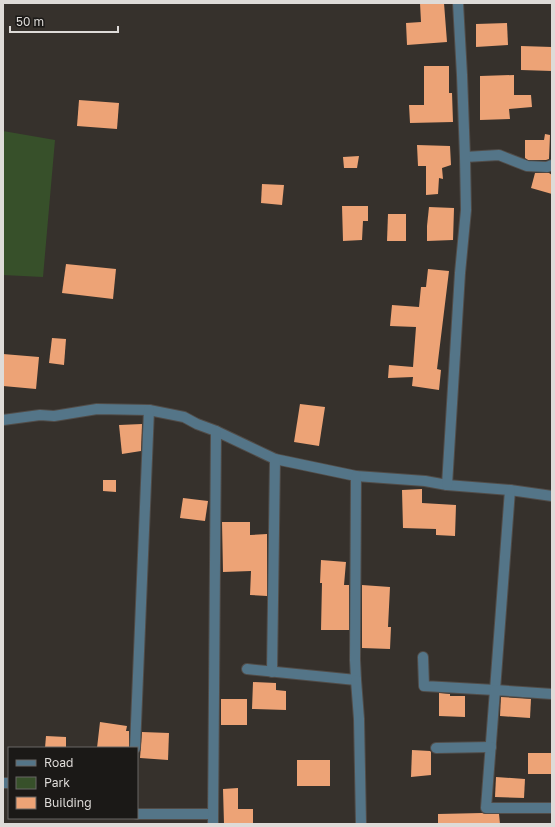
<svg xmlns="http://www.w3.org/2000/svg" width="555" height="827" font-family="'Golos Text',sans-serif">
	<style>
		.green { fill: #37502a }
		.building { fill: #eda376 }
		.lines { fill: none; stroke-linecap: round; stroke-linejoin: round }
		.minor-casing { stroke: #514c48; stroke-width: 12 }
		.minor { stroke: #547588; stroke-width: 10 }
	</style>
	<rect width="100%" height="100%" fill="#36312c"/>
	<!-- green -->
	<polygon class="green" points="3,131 55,140 43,277 3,275"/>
	<!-- building -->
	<g class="building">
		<polygon points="420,3 444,3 447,42 407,45 406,23 421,22"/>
		<polygon points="507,23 508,45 476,47 476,24"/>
		<polygon points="521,46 552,47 552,71 521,70"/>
		<polygon points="424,66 449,66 449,93 452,93 453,122 410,123 409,105 424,105"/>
		<polygon points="514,75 514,95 531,95 532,107 509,109 510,119 480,120 480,76"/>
		<polygon points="79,100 119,103 117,129 77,126"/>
		<polygon points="545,134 550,135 549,159 546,160 528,160 525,158 525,140 544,140"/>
		<polygon points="417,145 450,146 451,165 442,168 443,179 439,178 438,194 426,195 426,166 418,166"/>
		<polygon points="359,156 357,168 344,168 343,157"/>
		<polygon points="535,173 549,173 552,175 552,194 531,188"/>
		<polygon points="262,184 284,185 282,205 261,203"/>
		<polygon points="342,206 368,206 368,221 363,221 362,240 343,241"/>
		<polygon points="429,207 454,208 453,240 427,241 427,226"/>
		<polygon points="388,214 406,214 406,241 387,241"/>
		<polygon points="66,264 116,269 113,299 62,293"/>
		<polygon points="428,269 449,271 437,369 441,370 439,390 412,386 413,377 388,378 389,365 413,367 416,327 390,326 392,305 419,307 421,287 426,287"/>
		<polygon points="52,338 66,339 64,365 49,363"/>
		<polygon points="3,354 39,357 36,389 3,386"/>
		<polygon points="300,404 325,407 319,446 294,442"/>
		<polygon points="142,424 141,451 122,454 119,425"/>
		<polygon points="103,480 116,480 116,492 103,491"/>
		<polygon points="422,489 422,503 456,505 455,536 436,535 436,529 403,528 402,490"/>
		<polygon points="183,498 208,501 205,521 180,518"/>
		<polygon points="222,522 250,522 250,535 267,534 267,596 250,595 251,571 223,572"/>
		<polygon points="321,560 346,562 344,585 349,585 349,630 321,630 322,583 320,583"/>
		<polygon points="362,585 390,587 388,627 391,627 390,649 362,648"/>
		<polygon points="253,682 276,683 276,690 286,691 286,710 252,709"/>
		<polygon points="439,693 450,694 450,696 465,696 465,717 439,716"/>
		<polygon points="501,697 531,699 530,718 500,716"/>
		<rect x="221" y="699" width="26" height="26"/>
		<polygon points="100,722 127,726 126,731 129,731 129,748 97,748"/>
		<polygon points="142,732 169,733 168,760 140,758"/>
		<polygon points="46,736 66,737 66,748 45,748"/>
		<polygon points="412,750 430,751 431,752 431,775 411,777"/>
		<polygon points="528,753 551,753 552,774 528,774"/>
		<rect x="297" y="760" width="33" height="26"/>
		<polygon points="496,777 525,779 524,798 495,797"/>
		<polygon points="238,788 238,809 253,809 253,824 224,824 223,789"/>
		<polygon points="482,813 486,814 499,814 500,824 438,824 438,814"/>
	</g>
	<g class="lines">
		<!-- minor casing -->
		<g class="minor-casing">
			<g id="minor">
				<polyline points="465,157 499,155 527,166 547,167 552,165"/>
				<polyline points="3,420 40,415 54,416 97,409 149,410 184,417 197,424 216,431 275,459 356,476 425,481 447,485 510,490 552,496"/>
				<polyline points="447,485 460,273 466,210 465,157 462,75 458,3"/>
				<polyline points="423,657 424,686 495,690 510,490"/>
				<polyline points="247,669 356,680 355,660 356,476"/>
				<polyline points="272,672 275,459"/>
				<polyline points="356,680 359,719 361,824"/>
				<polyline points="552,694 495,690 486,808 552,808"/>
				<polyline points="135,748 149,410"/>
				<polyline points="436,748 491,747"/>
				<polyline points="3,783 9,783"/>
				<polyline points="137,814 213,814"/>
				<polyline points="213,824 216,431"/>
			</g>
		</g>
		<!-- minor -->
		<use href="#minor" class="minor"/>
	</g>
	<!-- border -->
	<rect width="555" height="827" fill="none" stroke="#dedbd8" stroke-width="8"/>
	<!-- legend -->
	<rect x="8" y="747" width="130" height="72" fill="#1b1917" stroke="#696764"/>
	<rect x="16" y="760" width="20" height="6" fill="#547588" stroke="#696764"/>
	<text x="44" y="767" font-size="12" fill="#dedbd8">Road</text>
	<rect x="16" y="777" width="20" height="12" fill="#37502a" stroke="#696764"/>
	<text x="44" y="787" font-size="12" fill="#dedbd8">Park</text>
	<rect x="16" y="797" width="20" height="12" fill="#eda376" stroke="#696764"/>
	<text x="44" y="807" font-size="12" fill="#dedbd8">Building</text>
	<!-- scale -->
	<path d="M10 26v6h108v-6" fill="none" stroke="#dedbd8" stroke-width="2"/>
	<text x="16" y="26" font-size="12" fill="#dedbd8" stroke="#1b1917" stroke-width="3" paint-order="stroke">50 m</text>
</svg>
